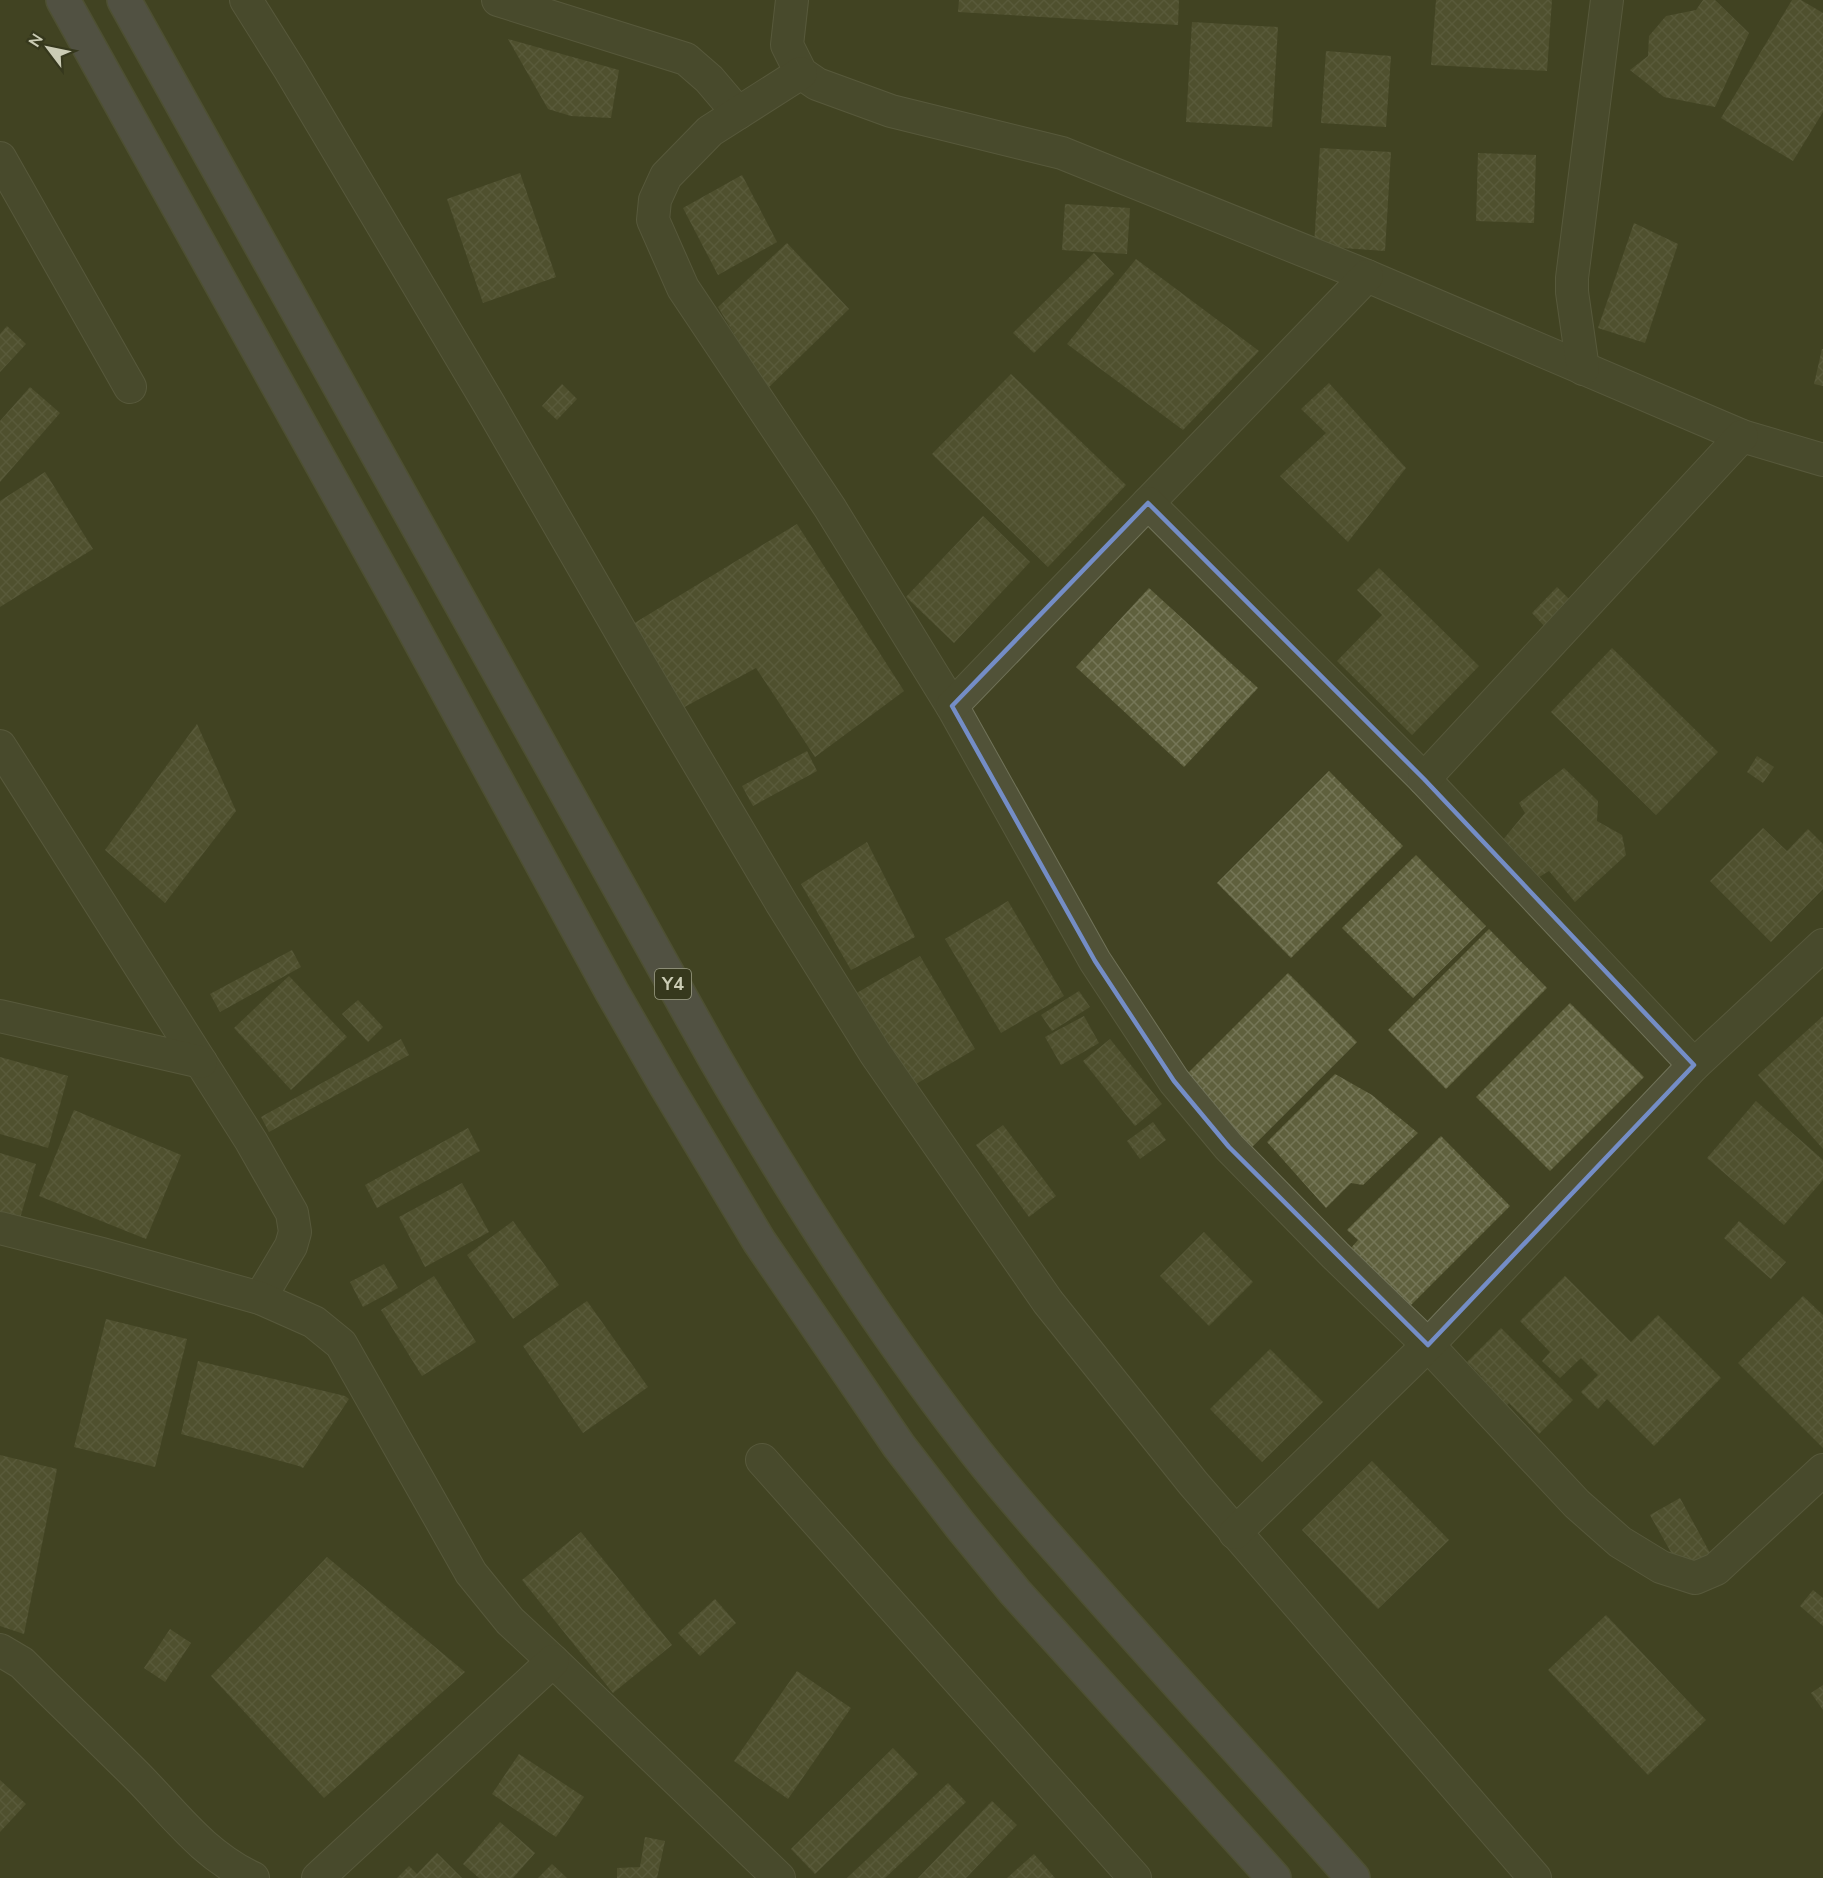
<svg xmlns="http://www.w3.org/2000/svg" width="1823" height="1878" font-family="'Nunito Sans',sans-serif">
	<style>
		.building { fill: url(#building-cross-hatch) }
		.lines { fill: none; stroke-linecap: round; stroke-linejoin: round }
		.minor-casing { stroke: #717359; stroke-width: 34 }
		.trunk-casing { stroke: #5e6046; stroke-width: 36 }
		.minor { stroke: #515238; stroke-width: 32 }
		.trunk { stroke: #646368; stroke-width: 33 }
		.marked { fill: none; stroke: #748dc6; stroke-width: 4.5; stroke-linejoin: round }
		.labels { text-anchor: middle; stroke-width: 5; stroke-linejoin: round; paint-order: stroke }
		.shield { fill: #36381d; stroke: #9ea087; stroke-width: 1.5 }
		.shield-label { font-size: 18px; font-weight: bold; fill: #cbccb5 }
	</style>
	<defs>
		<pattern id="building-cross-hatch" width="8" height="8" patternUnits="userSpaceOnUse" patternTransform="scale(1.5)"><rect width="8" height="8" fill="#5f603d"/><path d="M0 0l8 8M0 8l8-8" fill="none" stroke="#757657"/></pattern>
	</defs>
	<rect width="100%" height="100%" fill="#424323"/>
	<!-- building -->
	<g class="building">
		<polygon points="959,0 1179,0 1178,25 958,12"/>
		<polygon points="1436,0 1552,0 1547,71 1431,65"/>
		<polygon points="1703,0 1715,0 1749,33 1715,107 1664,97 1630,70 1648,56 1649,36 1666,16 1696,10"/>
		<polygon points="1792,0 1801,0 1823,13 1823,112 1793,161 1721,118"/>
		<polygon points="1192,22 1278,27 1272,127 1186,122"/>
		<polygon points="508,39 619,70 611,118 571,116 548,109"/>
		<polygon points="1326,51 1391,56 1386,127 1321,123"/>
		<polygon points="1320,148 1391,152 1385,251 1314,246"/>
		<polygon points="1478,153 1536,155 1534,223 1476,221"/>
		<polygon points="520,173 556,277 483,303 447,199"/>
		<polygon points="742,175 777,242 718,275 683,208"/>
		<polygon points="1065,204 1130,208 1127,254 1062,250"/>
		<polygon points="1634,223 1678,244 1645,343 1598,328"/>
		<polygon points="787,243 849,309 767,389 718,307"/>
		<polygon points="1094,253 1114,274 1034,353 1013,333"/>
		<polygon points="1136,259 1259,351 1183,430 1067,344"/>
		<polygon points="7,326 26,344 0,372 0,334"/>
		<polygon points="1822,349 1823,349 1823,386 1814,384"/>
		<polygon points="1011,374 1126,485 1048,567 932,454"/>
		<polygon points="1329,383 1406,468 1348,542 1280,476 1326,433 1301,409"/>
		<polygon points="562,384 577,399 557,420 542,406"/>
		<polygon points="30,387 60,413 0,482 0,421"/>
		<polygon points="45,472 93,549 0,607 0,501"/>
		<polygon points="983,516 1030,562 954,643 906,597"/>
		<polygon points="797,524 904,691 815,757 756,668 681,709 633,624"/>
		<polygon points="1379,568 1479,666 1412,735 1337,661 1382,615 1357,590"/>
		<polygon points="1557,587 1573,603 1547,629 1532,613"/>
		<polygon points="1149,588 1258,688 1184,767 1076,667"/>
		<polygon points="1612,648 1718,752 1656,815 1551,712"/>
		<polygon points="197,724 236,811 165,903 105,850"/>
		<polygon points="807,751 817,771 753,806 742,786"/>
		<polygon points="1757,756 1774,767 1763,783 1747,772"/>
		<polygon points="1564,768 1598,801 1597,821 1622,835 1626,855 1575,902 1549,871 1536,879 1502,841 1525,813 1519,803"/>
		<polygon points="1329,771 1403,846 1291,958 1217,883"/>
		<polygon points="1763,828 1787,851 1808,829 1823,844 1823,889 1771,942 1710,881"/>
		<polygon points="867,842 915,937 851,970 801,884"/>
		<polygon points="1416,855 1486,926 1413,998 1342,928"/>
		<polygon points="1008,901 1064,996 1001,1033 945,939"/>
		<polygon points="1489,929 1547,988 1446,1089 1388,1030"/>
		<polygon points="292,950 301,967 220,1012 210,994"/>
		<polygon points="920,956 975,1049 911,1087 855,994"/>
		<polygon points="1288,973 1357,1042 1252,1147 1184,1077"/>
		<polygon points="289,976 347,1037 291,1090 234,1028"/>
		<polygon points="1079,991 1090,1007 1052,1031 1041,1015"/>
		<polygon points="358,1000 383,1027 368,1042 342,1014"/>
		<polygon points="1570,1003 1644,1077 1550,1171 1476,1097"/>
		<polygon points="1084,1016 1099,1043 1061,1065 1045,1037"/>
		<polygon points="1823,1016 1823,1149 1758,1075"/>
		<polygon points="401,1039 409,1055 269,1132 261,1117"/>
		<polygon points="1110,1039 1162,1104 1135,1126 1083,1061"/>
		<polygon points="0,1057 68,1076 48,1148 0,1134"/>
		<polygon points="1335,1074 1372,1095 1418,1133 1363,1185 1351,1183 1326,1208 1267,1142"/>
		<polygon points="1756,1101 1823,1160 1823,1180 1784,1225 1707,1158"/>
		<polygon points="74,1110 181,1155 146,1239 39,1196"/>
		<polygon points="1153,1122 1166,1140 1140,1159 1127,1141"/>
		<polygon points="1003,1125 1056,1196 1029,1217 976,1145"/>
		<polygon points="468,1128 480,1151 377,1208 365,1185"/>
		<polygon points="1441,1136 1510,1206 1409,1307 1351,1248 1358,1240 1347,1230"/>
		<polygon points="0,1153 36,1164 18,1225 0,1220"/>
		<polygon points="462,1183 489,1232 425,1267 399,1217"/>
		<polygon points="513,1221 559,1285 513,1319 467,1255"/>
		<polygon points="1739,1221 1786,1262 1771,1279 1724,1238"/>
		<polygon points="1204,1232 1253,1282 1209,1326 1160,1276"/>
		<polygon points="384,1264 398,1288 363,1307 350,1282"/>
		<polygon points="434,1276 476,1342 422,1376 381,1310"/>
		<polygon points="1565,1276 1631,1342 1658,1315 1721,1378 1654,1446 1607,1399 1598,1409 1581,1392 1598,1375 1581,1358 1560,1378 1542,1361 1550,1352 1520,1321"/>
		<polygon points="1803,1296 1823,1315 1823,1448 1738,1363"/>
		<polygon points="587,1301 648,1387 583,1433 523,1346"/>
		<polygon points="106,1319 187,1339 155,1467 74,1447"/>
		<polygon points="1501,1328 1573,1400 1539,1434 1509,1403 1504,1408 1477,1381 1482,1377 1467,1362"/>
		<polygon points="1270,1349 1323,1402 1262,1462 1210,1409"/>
		<polygon points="198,1361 345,1396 349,1399 303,1468 299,1466 181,1434"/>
		<polygon points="0,1455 57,1469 24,1634 0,1626"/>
		<polygon points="1372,1461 1449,1540 1378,1609 1302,1530"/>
		<polygon points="1680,1498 1710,1553 1681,1570 1650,1515"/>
		<polygon points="581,1532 672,1645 613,1693 522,1580"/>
		<polygon points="327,1557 465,1672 324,1798 211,1676"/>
		<polygon points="1813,1590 1823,1598 1823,1626 1800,1606"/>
		<polygon points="715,1599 736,1623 700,1656 678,1633"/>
		<polygon points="1606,1615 1706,1720 1648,1775 1548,1670"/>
		<polygon points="170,1629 191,1643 165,1682 144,1668"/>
		<polygon points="797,1671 851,1708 788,1799 734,1761"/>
		<polygon points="1823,1685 1823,1710 1811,1693"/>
		<polygon points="893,1748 918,1774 815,1874 791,1849"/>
		<polygon points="519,1754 584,1797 556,1837 492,1794"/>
		<polygon points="0,1780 26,1804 0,1832"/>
		<polygon points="948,1783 966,1802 885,1878 847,1878"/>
		<polygon points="992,1801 1017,1825 966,1878 918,1878"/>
		<polygon points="500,1822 535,1853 513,1878 479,1878 463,1864"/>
		<polygon points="645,1837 665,1841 657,1878 617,1878 617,1868 640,1867"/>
		<polygon points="437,1853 462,1878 397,1878 409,1866 417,1874"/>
		<polygon points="1034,1854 1055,1878 1007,1878"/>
		<polygon points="552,1864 567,1878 538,1878"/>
	</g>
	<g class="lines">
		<!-- minor casing -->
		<g class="minor-casing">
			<g id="minor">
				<polyline points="246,0 290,70 489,404 636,658 782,904 875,1053 1048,1302 1193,1483 1535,1878"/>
				<polyline points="498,0 686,59 709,79 738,113"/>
				<polyline points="792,0 787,45 801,73 817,84 891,111 1062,153 1367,276 1742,436 1823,460"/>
				<polyline points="801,73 710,131 666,176 655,200 653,220 683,288 830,508 952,706 1095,961 1174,1081 1229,1147 1335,1255 1428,1345 1577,1504 1620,1542 1661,1567 1695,1578 1716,1569 1823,1470"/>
				<polyline points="0,158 130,387"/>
				<polyline points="1583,369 1572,292 1572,278 1607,0"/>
				<polyline points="1148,503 1367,276"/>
				<polyline points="952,706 1148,503 1424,779 1694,1065"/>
				<polyline points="0,746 251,1141 292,1213 295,1232 291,1246 260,1298"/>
				<polyline points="1424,779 1742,436"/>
				<polyline points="0,1016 201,1062"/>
				<polyline points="0,1228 102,1254 260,1298 314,1322 341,1344 471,1573 510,1621 553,1661 779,1878"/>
				<polyline points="762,1460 1135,1878"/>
				<polyline points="1235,1533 1428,1345 1694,1065 1823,945"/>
				<path d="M0 1650 22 1663C61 1702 101 1740 140 1779 176 1816 204 1855 253 1878"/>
				<polyline points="318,1878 553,1661"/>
			</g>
		</g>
		<!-- trunk casing -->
		<g class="trunk-casing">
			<g id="trunk">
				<polyline points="63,0 402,608 612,992 665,1084 759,1241 899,1446 960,1525 1015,1592 1274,1878"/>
				<path d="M124 0 714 1057C791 1190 874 1321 968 1442 1003 1488 1042 1531 1080 1574 1170 1676 1263 1776 1353 1878"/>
			</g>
		</g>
		<!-- minor -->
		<use href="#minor" class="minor"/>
		<!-- trunk -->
		<use href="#trunk" class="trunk"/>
	</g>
	<!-- marked area -->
	<path d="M0 0H1823V1878H0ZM1148 503 1424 779 1694 1065 1428 1345 1229 1147 1174 1081 1095 961 952 706Z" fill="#424323" fill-opacity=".55" fill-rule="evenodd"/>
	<path class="marked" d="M1148 503 1424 779 1694 1065 1428 1345 1229 1147 1174 1081 1095 961 952 706Z"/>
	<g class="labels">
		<!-- shield labels -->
		<rect class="shield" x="655" y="969" width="36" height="30" rx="4.5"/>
		<g class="shield-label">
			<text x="673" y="990">Y4</text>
		</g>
	</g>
	<!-- north arrow -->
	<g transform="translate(48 48) rotate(302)" stroke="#36381d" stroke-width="4.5" paint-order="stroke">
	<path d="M0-4.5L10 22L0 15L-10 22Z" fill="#cbccb5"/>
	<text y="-9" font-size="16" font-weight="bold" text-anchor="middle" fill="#cbccb5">N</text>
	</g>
</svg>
